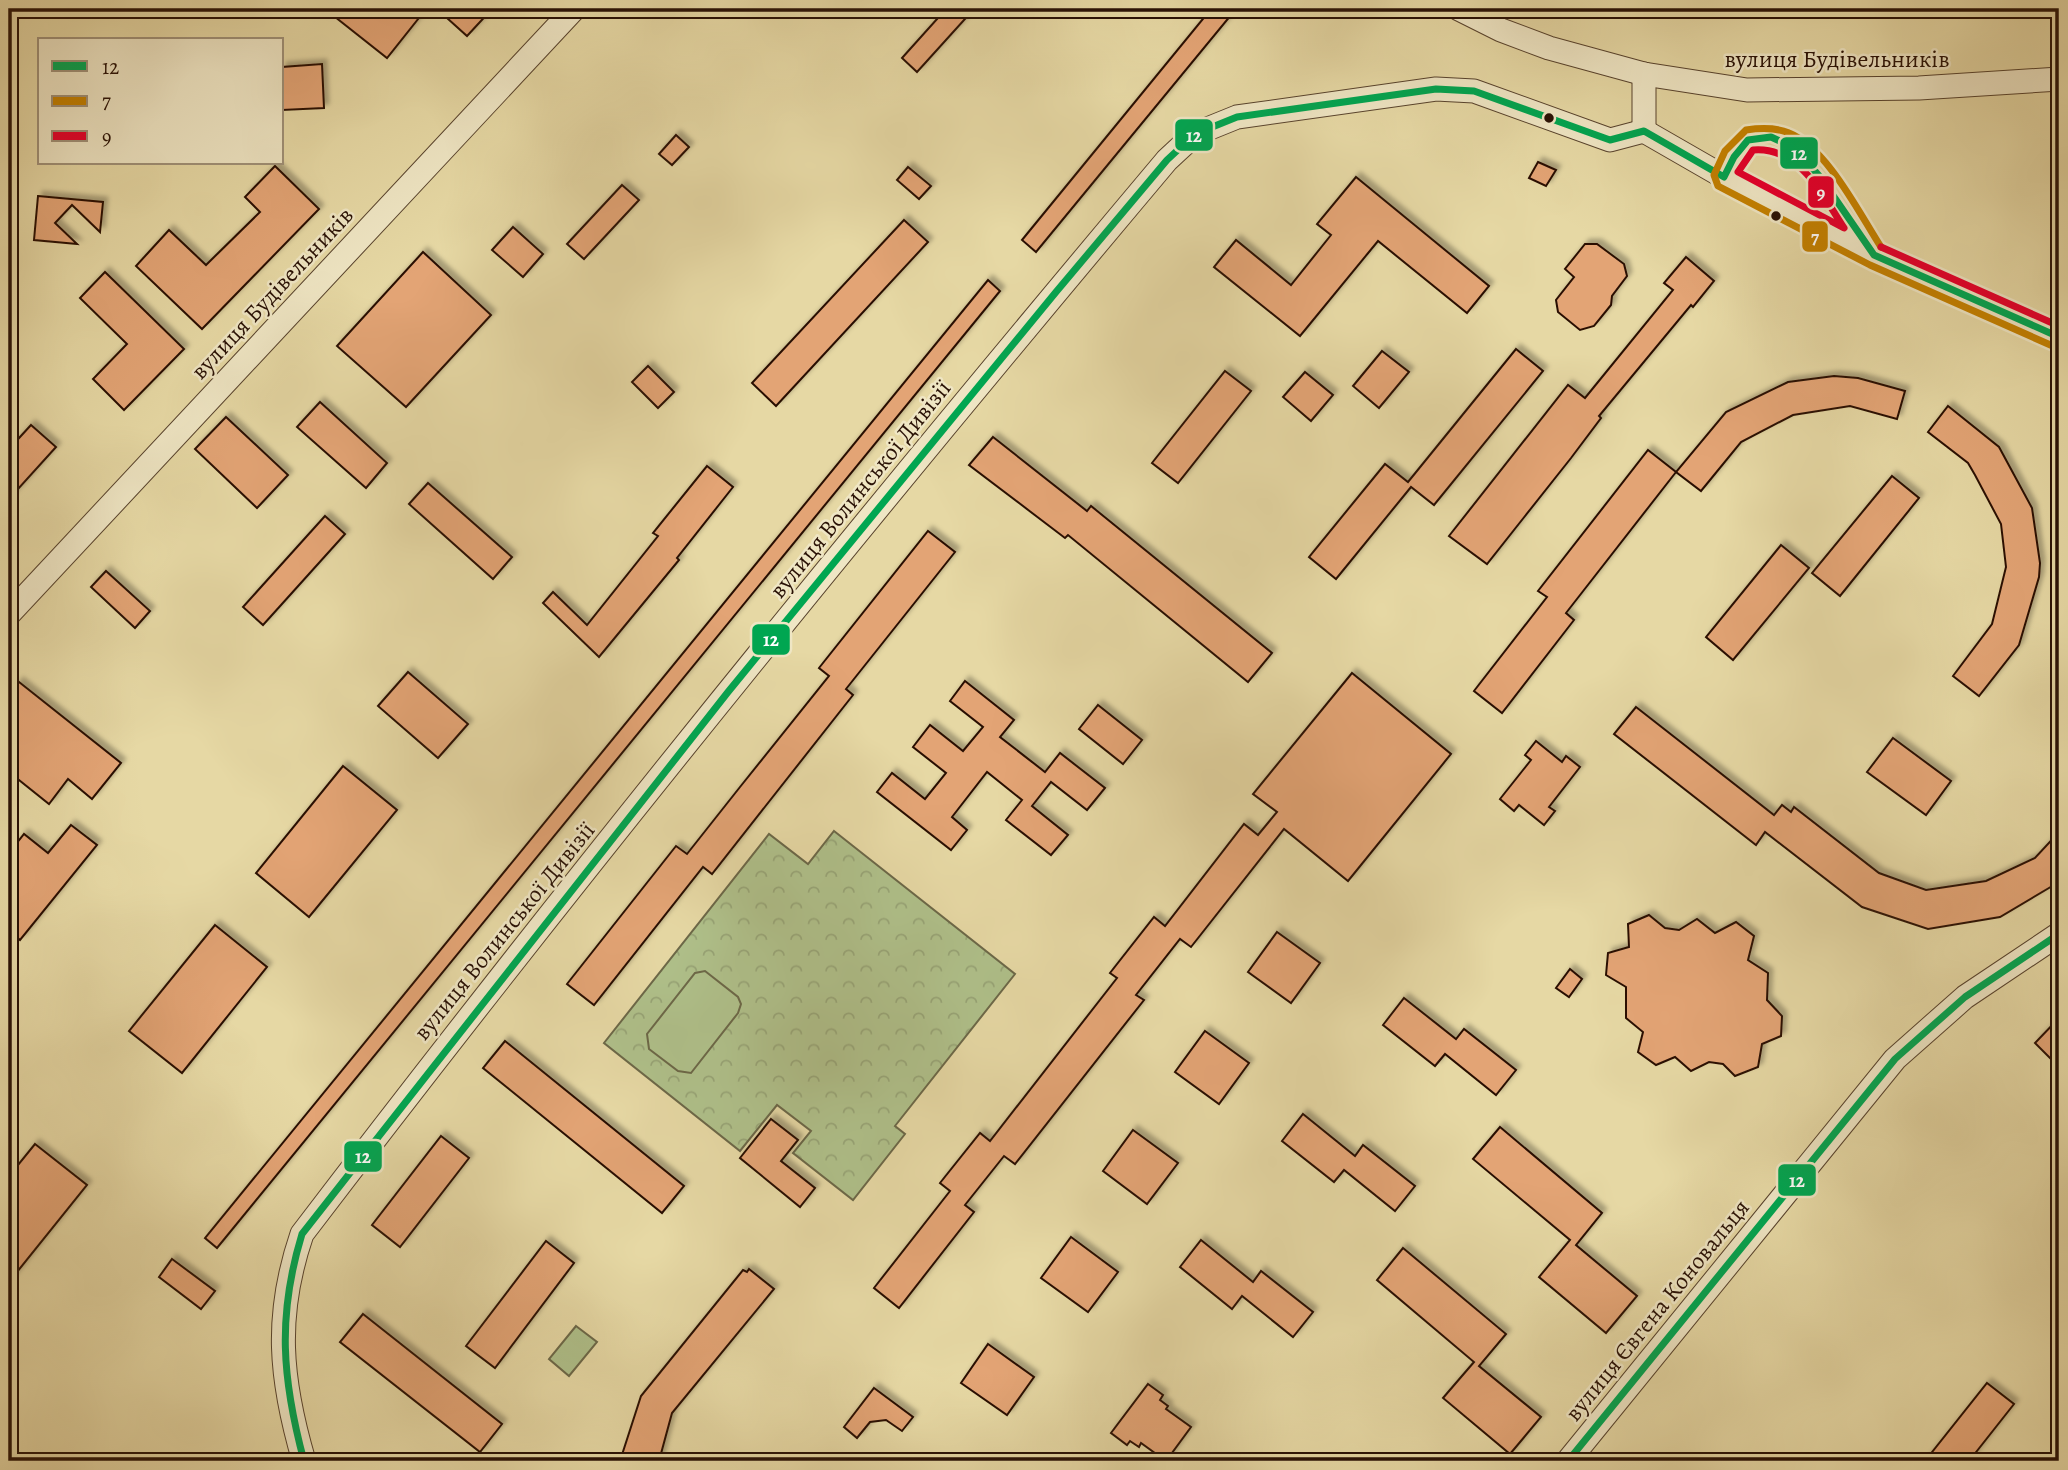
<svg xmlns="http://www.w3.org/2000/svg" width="2068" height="1470" font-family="Alegreya,serif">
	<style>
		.park { fill: url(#park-crowns); stroke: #6c6848; stroke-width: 2 }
		.garden { fill: #afc08a; stroke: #6c6848; stroke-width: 2 }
		.building { fill: #e3a475; stroke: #291105; stroke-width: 2; filter: url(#shadow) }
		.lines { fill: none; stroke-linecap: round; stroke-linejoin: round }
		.minor-casing { stroke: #58432d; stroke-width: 25 }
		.minor { stroke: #efe6c4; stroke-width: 23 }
		.bus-1-casing { stroke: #efe6c4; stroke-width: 12 }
		.bus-2-casing { stroke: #efe6c4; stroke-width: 12 }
		.bus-3-casing { stroke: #efe6c4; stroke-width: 12 }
		.bus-1 { stroke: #00a651; stroke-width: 7 }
		.bus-2 { stroke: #c48101; stroke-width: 7 }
		.bus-3 { stroke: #e4002b; stroke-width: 7 }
		.bus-dot { fill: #291105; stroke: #efe6c4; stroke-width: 2.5 }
		.labels { text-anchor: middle; stroke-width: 5; stroke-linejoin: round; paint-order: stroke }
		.street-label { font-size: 24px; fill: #291105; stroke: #efe6c4 }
		.line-badge { stroke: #efe6c4; stroke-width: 2.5 }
		.badge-label { font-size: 19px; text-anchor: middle; font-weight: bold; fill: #fff }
	</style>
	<defs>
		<pattern id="park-crowns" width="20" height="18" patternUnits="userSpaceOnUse" patternTransform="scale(1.75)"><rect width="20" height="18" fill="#afc08a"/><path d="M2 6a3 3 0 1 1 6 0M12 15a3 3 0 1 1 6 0" fill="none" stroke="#97a476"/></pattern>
		<filter id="shadow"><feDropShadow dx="4.5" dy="-4.5" stdDeviation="2" flood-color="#0004"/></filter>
	</defs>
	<rect width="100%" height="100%" fill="#e6d8a4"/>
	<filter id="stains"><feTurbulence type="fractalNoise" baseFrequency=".00286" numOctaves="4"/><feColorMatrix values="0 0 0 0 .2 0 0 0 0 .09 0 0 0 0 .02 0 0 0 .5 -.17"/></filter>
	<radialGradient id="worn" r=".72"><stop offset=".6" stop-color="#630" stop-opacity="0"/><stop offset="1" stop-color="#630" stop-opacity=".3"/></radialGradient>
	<!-- park -->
	<polygon class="park" points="834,831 1015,974 895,1126 905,1134 853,1200 793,1153 811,1131 777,1105 740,1151 604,1043 769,834 808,864"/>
	<!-- garden -->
	<g class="garden">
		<polygon points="705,971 738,997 741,1004 738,1013 691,1073 678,1071 649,1049 647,1034 695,973"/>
		<polygon points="576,1326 597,1342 569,1376 549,1359"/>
	</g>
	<!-- building -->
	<g class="building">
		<polygon points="325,9 426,9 387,58"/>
		<polygon points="437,9 492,9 467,36"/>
		<polygon points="946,9 974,9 917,72 902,58"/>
		<polygon points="1211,9 1236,9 1036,252 1022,240"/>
		<polygon points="322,64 324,108 282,110 282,67"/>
		<polygon points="676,135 689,147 672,165 659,154"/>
		<polygon points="1538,162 1556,170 1546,186 1529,178"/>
		<polygon points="275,166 319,209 202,329 136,266 169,230 206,265 260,212 245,197"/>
		<polygon points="908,167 931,186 919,199 897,180"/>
		<polygon points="1356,177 1489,286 1467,313 1378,241 1300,336 1214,267 1236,240 1291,285 1331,235 1317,224"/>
		<polygon points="622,185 639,200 584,259 567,244"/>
		<polygon points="38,196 103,202 100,232 72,205 55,223 77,244 34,240"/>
		<polygon points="904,220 928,242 776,406 752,383"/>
		<polygon points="513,227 543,254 523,277 492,250"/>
		<polygon points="1585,244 1597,244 1624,264 1627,276 1612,296 1611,305 1594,326 1580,330 1558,312 1556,300 1574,277 1565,269"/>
		<polygon points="423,252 491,315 406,407 337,346"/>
		<polygon points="1686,257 1714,281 1693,307 1691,305 1599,416 1601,418 1571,458 1487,564 1449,536 1568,385 1585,398 1673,290 1664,283"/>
		<polygon points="105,272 184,349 124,410 93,379 127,344 80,298"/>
		<polygon points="988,280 1000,291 217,1248 205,1238"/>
		<polygon points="1516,349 1543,371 1434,505 1411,487 1336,579 1309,557 1385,464 1408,482"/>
		<polygon points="1382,351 1409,372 1379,408 1353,386"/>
		<polygon points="648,366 674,392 658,408 632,382"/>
		<polygon points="1225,371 1251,391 1178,483 1152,463"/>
		<polygon points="1305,372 1333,395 1311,421 1283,397"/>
		<polygon points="1834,376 1858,378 1905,391 1897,419 1850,406 1793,415 1741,442 1701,491 1676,472 1726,412 1788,382"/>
		<polygon points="320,402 387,463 366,488 297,427"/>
		<polygon points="1948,406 1999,447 2032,508 2040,563 2039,577 2019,645 1979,696 1953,676 1992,624 2006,567 2001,524 1975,475 1968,463 1928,432"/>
		<polygon points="226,417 288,475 257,508 195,449"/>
		<polygon points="31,425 56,447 9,499 9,449"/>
		<polygon points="993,437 1087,511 1091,506 1272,653 1248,682 1068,535 1065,538 969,465"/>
		<polygon points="1648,450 1676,472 1566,613 1574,620 1502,713 1474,691 1547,597 1538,591"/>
		<polygon points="707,466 733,487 677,558 679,560 599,657 543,603 553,592 587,625 658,536 653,533"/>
		<polygon points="1892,476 1919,498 1840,596 1812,573"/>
		<polygon points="428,483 512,557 493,579 409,504"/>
		<polygon points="325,516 345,534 263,625 243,607"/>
		<polygon points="928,531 955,552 846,689 853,695 712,874 703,867 594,1005 567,984 676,846 687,854 740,787 829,676 819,668"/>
		<polygon points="1781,545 1809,568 1733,660 1706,637"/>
		<polygon points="106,571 150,611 135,628 91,587"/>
		<polygon points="408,672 468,724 438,758 378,706"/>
		<polygon points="1352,673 1451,754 1348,881 1284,829 1191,947 1180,939 1136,995 1144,1000 1015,1164 1004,1156 965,1205 974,1212 899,1308 874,1288 950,1191 940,1183 980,1133 990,1141 1117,978 1110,973 1154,917 1165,926 1244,824 1258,835 1277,812 1253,794"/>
		<polygon points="965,681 1014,720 1000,737 1045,772 1060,753 1105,788 1087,810 1051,782 1032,806 1068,835 1051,855 1006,820 1022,800 987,772 952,817 967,830 951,850 877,792 892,773 925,799 946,773 913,747 930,725 963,751 983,727 950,701"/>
		<polygon points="19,682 121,763 92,799 68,779 49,804 9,772 9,750 17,739 9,733 9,695"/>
		<polygon points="1098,705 1142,740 1123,764 1079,729"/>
		<polygon points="1636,707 1774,815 1782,805 1791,812 1794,807 1879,873 1926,890 1986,881 2035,858 2059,832 2059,882 2000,917 1928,929 1862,907 1765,832 1756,845 1614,734"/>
		<polygon points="1893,738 1951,781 1926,815 1867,772"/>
		<polygon points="1536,741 1562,762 1566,756 1580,767 1549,807 1555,811 1544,825 1519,805 1514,811 1500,799 1531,760 1525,755"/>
		<polygon points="343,766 397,810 309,917 256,873"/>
		<polygon points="71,825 97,845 20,940 9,930 9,853 24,834 48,853"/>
		<polygon points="1649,915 1665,928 1679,930 1697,919 1715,933 1736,922 1754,936 1748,960 1768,973 1767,1000 1782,1016 1781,1036 1762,1044 1758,1067 1735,1076 1723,1064 1709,1062 1691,1071 1675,1057 1656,1065 1638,1052 1643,1032 1626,1018 1626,987 1606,975 1608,953 1629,947 1628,924"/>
		<polygon points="215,925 267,967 182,1073 129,1031"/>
		<polygon points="1277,932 1320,963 1291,1003 1248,972"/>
		<polygon points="1570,969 1582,979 1569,997 1556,988"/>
		<polygon points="1404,998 1456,1039 1464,1029 1516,1070 1496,1095 1445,1054 1435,1066 1383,1025"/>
		<polygon points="2059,1018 2059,1067 2035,1043"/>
		<polygon points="1205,1031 1249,1063 1219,1104 1175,1072"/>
		<polygon points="505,1041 684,1186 662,1213 483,1068"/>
		<polygon points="1303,1114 1355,1156 1363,1145 1415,1186 1395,1211 1344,1170 1334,1182 1282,1141"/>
		<polygon points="771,1119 798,1140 781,1161 815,1188 800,1207 740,1158"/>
		<polygon points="1500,1127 1602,1213 1576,1245 1637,1296 1606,1333 1539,1277 1570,1240 1473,1159"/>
		<polygon points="1133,1130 1178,1163 1147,1204 1103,1171"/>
		<polygon points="441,1136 469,1158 400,1247 372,1225"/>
		<polygon points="35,1144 87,1185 9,1282 9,1176"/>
		<polygon points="1071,1237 1118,1272 1088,1312 1041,1278"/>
		<polygon points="1201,1240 1253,1282 1261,1271 1313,1312 1293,1337 1242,1296 1232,1309 1180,1267"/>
		<polygon points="546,1241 574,1263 495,1368 466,1346"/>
		<polygon points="1403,1248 1506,1334 1479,1366 1541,1417 1510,1454 1443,1398 1474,1362 1377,1280"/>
		<polygon points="172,1259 215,1291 201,1309 159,1277"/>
		<polygon points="749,1269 774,1289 672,1413 659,1461 620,1461 641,1396 743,1270 747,1272"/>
		<polygon points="363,1314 502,1424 480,1452 340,1342"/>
		<polygon points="988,1344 1034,1377 1007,1415 961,1383"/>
		<polygon points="1987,1383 2014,1404 1969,1461 1925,1461"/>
		<polygon points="1148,1384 1163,1395 1160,1400 1168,1406 1166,1409 1191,1427 1166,1461 1141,1443 1139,1447 1130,1441 1127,1445 1111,1433"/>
		<polygon points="874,1388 913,1417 902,1431 886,1420 870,1422 857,1438 844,1427"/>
	</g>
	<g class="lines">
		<!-- minor casing -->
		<g class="minor-casing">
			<g id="minor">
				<polyline points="1459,9 1501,30 1549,48 1644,74 1747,90 1919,88 2059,79"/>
				<polyline points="1644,74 1644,131"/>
				<polyline points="1644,131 1724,177 1874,255 2059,337"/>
				<polyline points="9,614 574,9"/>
				<path d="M304 1461C280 1379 274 1316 302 1234 581 868 871 512 1167 160L1195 134 1237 117 1436 89 1474 91 1610 140 1644 131"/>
				<polyline points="1568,1461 1895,1059 1965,997 2059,934"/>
			</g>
		</g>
		<!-- minor -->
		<use href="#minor" class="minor"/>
		<!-- bus-1 casing -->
		<g class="bus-1-casing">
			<g id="bus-1">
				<path d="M304 1461C282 1379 277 1316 302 1234L728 692 1056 292 1167 160 1195 134 1237 117 1436 89 1474 91 1610 140 1644 131 1724 177 1734 157 1748 140 1771 137 1795 148 1821 178 1874 255 2059 337"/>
				<polyline points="1568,1461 1895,1059 1965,997 2059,934"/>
			</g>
		</g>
		<!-- bus-2 casing -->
		<g class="bus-2-casing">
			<path id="bus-2" d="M1881 247C1859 213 1827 148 1789 133 1775 127 1760 128 1746 130L1725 151 1714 175 1718 186 1870 265 2055 347"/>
		</g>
		<!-- bus-3 casing -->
		<g class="bus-3-casing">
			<g id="bus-3">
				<path d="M1753 150C1799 146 1822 194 1844 228L1738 172Z"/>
				<polyline points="1881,247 2059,326"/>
			</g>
		</g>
		<!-- bus-1 -->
		<use href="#bus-1" class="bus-1"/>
		<!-- bus-2 -->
		<use href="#bus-2" class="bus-2"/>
		<!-- bus-3 -->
		<use href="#bus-3" class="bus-3"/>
	</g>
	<!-- markers -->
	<g class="bus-dot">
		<circle cx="1549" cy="118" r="6"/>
		<circle cx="1776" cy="216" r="6"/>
	</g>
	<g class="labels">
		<!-- street labels -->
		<g class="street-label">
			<text x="1837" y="67">вулиця Будівельників</text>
			<text transform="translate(272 293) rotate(-47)" y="8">вулиця Будівельників</text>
			<text transform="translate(860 489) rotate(-51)" y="8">вулиця Волинської Дивізії</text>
			<text transform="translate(504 931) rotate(-51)" y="8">вулиця Волинської Дивізії</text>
			<text transform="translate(1657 1310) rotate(-51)" y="8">вулиця Євгена Коновальця</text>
		</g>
	</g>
	<g class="line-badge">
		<rect x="1174" y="118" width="40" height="34" rx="7" fill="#00a651"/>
		<rect x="1779" y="136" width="40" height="34" rx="7" fill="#00a651"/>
		<rect x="1807" y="175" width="28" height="34" rx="7" fill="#e4002b"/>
		<rect x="1801" y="220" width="28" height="33" rx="7" fill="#c48101"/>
		<rect x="751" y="623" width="40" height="33" rx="7" fill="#00a651"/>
		<rect x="343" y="1140" width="40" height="33" rx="7" fill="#00a651"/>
		<rect x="1777" y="1163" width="40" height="34" rx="7" fill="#00a651"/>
	</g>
	<g class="badge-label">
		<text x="1194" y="142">12</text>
		<text x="1799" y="160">12</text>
		<text x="1821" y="199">9</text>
		<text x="1815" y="243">7</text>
		<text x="771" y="646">12</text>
		<text x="363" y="1163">12</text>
		<text x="1797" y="1187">12</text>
	</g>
	<!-- margin -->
	<rect width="2068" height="1470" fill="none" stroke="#e6d8a4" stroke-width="35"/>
	<rect x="10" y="10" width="2047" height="1449" fill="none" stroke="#291105" stroke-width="3.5"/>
	<rect x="18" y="18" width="2033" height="1435" fill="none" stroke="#291105" stroke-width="2"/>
	<!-- legend -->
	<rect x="38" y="38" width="245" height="126" fill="#efe6c4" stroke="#a09178" stroke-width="2"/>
	<rect x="52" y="61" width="35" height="10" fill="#00a651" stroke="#a09178" stroke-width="2"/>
	<text x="102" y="74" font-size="21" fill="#291105">12</text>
	<rect x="52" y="96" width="35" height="10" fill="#c48101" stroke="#a09178" stroke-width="2"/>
	<text x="102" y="108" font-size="21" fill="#291105">7</text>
	<rect x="52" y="131" width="35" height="10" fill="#e4002b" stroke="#a09178" stroke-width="2"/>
	<text x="102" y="144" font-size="21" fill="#291105">9</text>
	<rect width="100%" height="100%" filter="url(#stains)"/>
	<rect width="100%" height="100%" fill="url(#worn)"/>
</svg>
